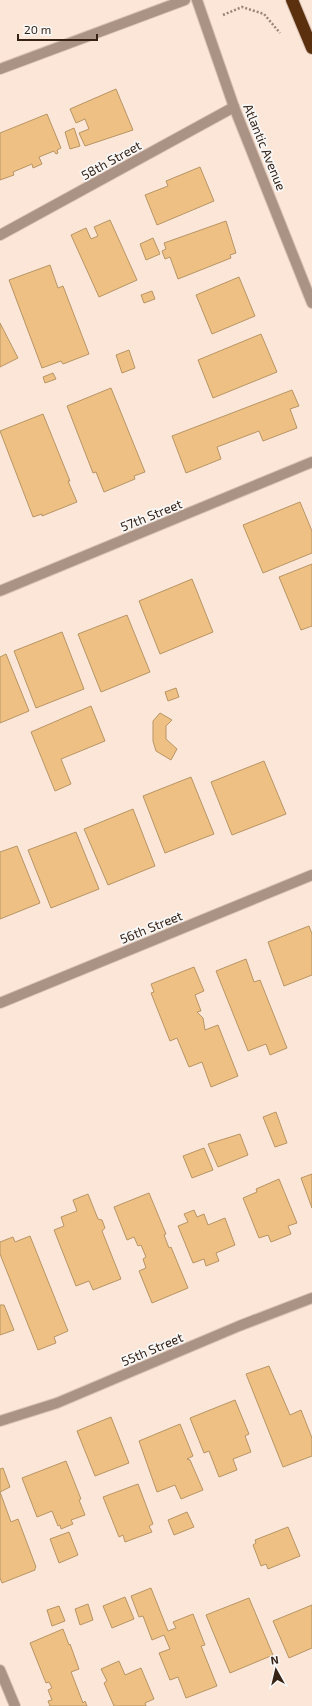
<svg xmlns="http://www.w3.org/2000/svg" width="312" height="1706" font-family="'Exo 2',sans-serif">
	<style>
		.building { fill: #eec083; stroke: #b89565 }
		.lines { fill: none; stroke-linecap: round; stroke-linejoin: round }
		.minor-casing { stroke: #d9c3b5; stroke-width: 12 }
		.highway-casing { stroke: #d9c3b5; stroke-width: 14 }
		.path { stroke: #998476; stroke-width: 2.5; stroke-dasharray: 2 2; stroke-linecap: butt }
		.minor { stroke: #aa9384; stroke-width: 10 }
		.highway { stroke: #5b300f; stroke-width: 12 }
		.labels { text-anchor: middle; stroke-width: 3.5; stroke-linejoin: round; paint-order: stroke }
		.street-label { font-size: 13px; fill: #372316; stroke: #f8f8f8 }
	</style>
	<rect width="100%" height="100%" fill="#fce6d8"/>
	<!-- building -->
	<g class="building">
		<polygon points="116,89 133,130 85,146 79,133 89,129 85,119 76,123 70,109"/>
		<polygon points="47,114 61,148 57,150 58,153 56,154 54,151 39,157 42,164 33,168 32,164 13,172 14,175 0,180 0,133"/>
		<polygon points="74,128 80,146 70,149 65,132"/>
		<polygon points="200,167 214,201 157,225 145,195 168,186 166,181"/>
		<polygon points="110,220 137,280 99,297 71,235 86,228 91,239 98,236 94,227"/>
		<polygon points="226,221 236,253 230,255 231,258 178,279 170,257 165,259 162,251 166,249 164,243"/>
		<polygon points="153,238 160,254 146,260 140,244"/>
		<polygon points="50,265 58,288 63,286 89,354 63,364 61,361 42,368 9,280"/>
		<polygon points="239,277 255,316 212,334 196,295"/>
		<polygon points="152,291 155,299 144,303 141,295"/>
		<polygon points="0,323 18,358 0,367"/>
		<polygon points="261,334 277,372 213,398 198,360"/>
		<polygon points="129,350 135,368 122,373 116,355"/>
		<polygon points="53,373 56,379 45,383 43,377"/>
		<polygon points="111,388 145,472 134,476 135,479 104,492 96,472 93,473 67,406"/>
		<polygon points="292,390 299,406 290,409 297,428 263,441 259,431 217,447 221,459 186,473 172,436"/>
		<polygon points="43,414 70,481 68,481 77,502 42,516 42,514 33,517 0,431"/>
		<polygon points="300,502 312,531 312,553 263,573 243,525"/>
		<polygon points="312,564 312,626 301,630 279,577"/>
		<polygon points="192,579 213,632 160,654 139,601"/>
		<polygon points="127,615 150,672 101,692 78,634"/>
		<polygon points="62,632 84,689 36,708 14,651"/>
		<polygon points="6,654 29,711 0,723 0,657"/>
		<polygon points="176,688 179,697 168,701 165,692"/>
		<polygon points="91,706 105,741 61,759 71,784 55,791 31,732"/>
		<polygon points="160,713 172,720 166,726 166,739 177,749 171,760 156,751 153,741 153,721"/>
		<polygon points="264,761 286,814 232,835 211,782"/>
		<polygon points="191,777 214,834 165,853 143,796"/>
		<polygon points="133,809 155,866 108,885 84,829"/>
		<polygon points="76,832 99,889 51,908 28,850"/>
		<polygon points="17,846 40,903 0,919 0,852"/>
		<polygon points="309,926 312,934 312,975 284,986 268,942"/>
		<polygon points="246,959 254,982 260,980 287,1048 270,1055 266,1044 248,1051 216,971"/>
		<polygon points="194,967 204,991 195,995 201,1011 197,1012 203,1018 205,1030 218,1025 238,1076 211,1087 202,1062 189,1067 177,1038 170,1041 151,993 154,992 151,984"/>
		<polygon points="276,1112 287,1143 275,1147 263,1117"/>
		<polygon points="240,1134 248,1155 218,1167 208,1144"/>
		<polygon points="204,1148 213,1170 192,1178 183,1156"/>
		<polygon points="312,1174 312,1208 301,1178"/>
		<polygon points="279,1179 297,1223 288,1226 291,1234 271,1242 268,1235 259,1238 243,1198 257,1192 256,1189"/>
		<polygon points="149,1193 166,1234 164,1235 169,1248 171,1247 188,1288 152,1303 139,1271 146,1268 143,1259 146,1257 141,1245 138,1246 134,1237 127,1240 114,1207"/>
		<polygon points="88,1194 98,1219 102,1220 105,1228 102,1231 121,1279 93,1290 89,1281 76,1286 54,1230 64,1226 61,1217 77,1211 73,1200"/>
		<polygon points="194,1210 197,1217 204,1214 208,1225 225,1218 235,1245 216,1253 219,1261 206,1266 204,1259 193,1263 178,1226 188,1222 184,1214"/>
		<polygon points="30,1236 68,1331 54,1337 56,1343 38,1350 0,1254 0,1242 13,1237 15,1242"/>
		<polygon points="0,1305 4,1305 14,1330 0,1335"/>
		<polygon points="269,1366 290,1415 301,1410 312,1438 312,1456 283,1467 246,1374"/>
		<polygon points="235,1400 249,1434 245,1436 251,1452 233,1459 237,1470 219,1477 209,1451 204,1453 190,1418"/>
		<polygon points="111,1417 129,1463 95,1476 77,1431"/>
		<polygon points="180,1424 193,1456 187,1459 190,1460 203,1490 181,1499 175,1485 157,1492 139,1441"/>
		<polygon points="66,1461 81,1499 79,1500 85,1515 71,1520 73,1524 61,1529 60,1525 58,1526 52,1511 37,1517 22,1478"/>
		<polygon points="3,1468 10,1487 0,1492 11,1522 18,1519 36,1567 35,1568 35,1570 2,1583 0,1578 0,1469"/>
		<polygon points="138,1484 153,1524 149,1526 152,1532 125,1542 123,1535 119,1537 103,1497"/>
		<polygon points="187,1512 194,1527 174,1535 168,1520"/>
		<polygon points="288,1527 300,1556 268,1569 266,1564 261,1566 253,1545 256,1543 255,1540"/>
		<polygon points="69,1532 78,1555 59,1563 50,1539"/>
		<polygon points="151,1588 168,1631 176,1628 173,1622 193,1614 205,1645 201,1646 217,1686 186,1698 178,1677 170,1680 159,1653 170,1649 164,1635 152,1640 143,1616 139,1617 131,1596"/>
		<polygon points="125,1597 134,1619 112,1628 103,1606"/>
		<polygon points="249,1598 273,1655 230,1673 206,1615"/>
		<polygon points="88,1604 93,1620 80,1625 75,1609"/>
		<polygon points="312,1605 312,1648 289,1658 273,1621"/>
		<polygon points="59,1606 65,1621 52,1626 47,1610"/>
		<polygon points="63,1629 69,1645 70,1644 79,1669 71,1672 73,1677 83,1703 85,1701 87,1706 50,1706 48,1701 52,1700 48,1690 52,1688 49,1682 46,1683 30,1643"/>
		<polygon points="119,1661 125,1675 141,1668 154,1699 145,1703 146,1706 114,1706 104,1683 107,1681 101,1669"/>
	</g>
	<g class="lines">
		<!-- minor casing -->
		<g class="minor-casing">
			<g id="minor">
				<polyline points="197,0 234,107 312,303"/>
				<polyline points="0,69 185,0"/>
				<polyline points="0,235 234,107"/>
				<polyline points="0,591 312,462"/>
				<polyline points="0,1003 312,875"/>
				<polyline points="0,1421 57,1403 239,1326 312,1298"/>
				<polyline points="0,1670 15,1706"/>
			</g>
		</g>
		<!-- highway casing -->
		<g class="highway-casing">
			<polyline id="highway" points="292,0 312,48"/>
		</g>
		<!-- path -->
		<polyline class="path" points="223,15 242,7 264,14 280,33"/>
		<!-- minor -->
		<use href="#minor" class="minor"/>
		<!-- highway -->
		<use href="#highway" class="highway"/>
	</g>
	<g class="labels">
		<!-- street labels -->
		<g class="street-label">
			<text transform="translate(265 147) rotate(68)" y="5">Atlantic Avenue</text>
			<text transform="translate(111 160) rotate(-29)" y="5">58th Street</text>
			<text transform="translate(151 515) rotate(-22)" y="5">57th Street</text>
			<text transform="translate(151 927) rotate(-22)" y="5">56th Street</text>
			<text transform="translate(152 1349) rotate(-23)" y="5">55th Street</text>
		</g>
	</g>
	<!-- north arrow -->
	<g transform="translate(276 1670) rotate(352)" stroke="#f8f8f8" stroke-width="3" paint-order="stroke">
	<path d="M0-3L7 15L0 10L-7 15Z" fill="#372316"/>
	<text y="-6" font-size="11" font-weight="bold" text-anchor="middle" fill="#372316">N</text>
	</g>
	<!-- scale -->
	<path d="M18 34v6h79v-6" fill="none" stroke="#372316" stroke-width="2"/>
	<text x="24" y="34" font-size="12" fill="#372316" stroke="#f8f8f8" stroke-width="3" paint-order="stroke">20 m</text>
</svg>
